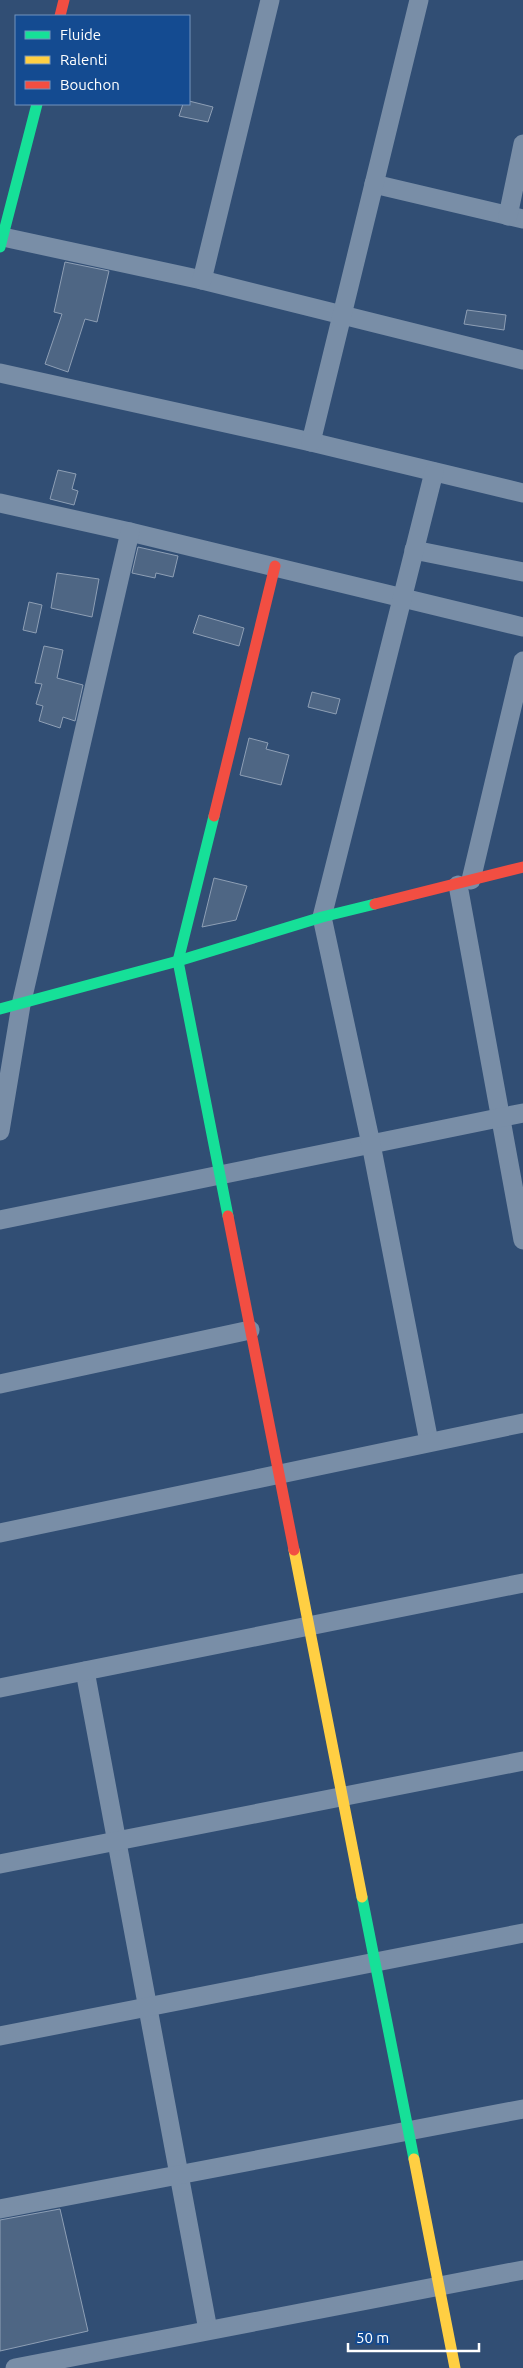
<svg xmlns="http://www.w3.org/2000/svg" width="523" height="2368" font-family="Ubuntu,sans-serif">
	<style>
		.building { fill: #4e6684; stroke: #8e9fb5 }
		.lines { fill: none; stroke-linecap: round; stroke-linejoin: round }
		.street { stroke: #798ea7; stroke-width: 19 }
		.fast { stroke: #16e098; stroke-width: 11 }
		.slow { stroke: #ffcf43; stroke-width: 11 }
		.jam { stroke: #f24e42; stroke-width: 11 }
	</style>
	<rect width="100%" height="100%" fill="#314e74"/>
	<!-- building -->
	<g class="building">
		<polygon points="189,101 213,107 208,122 179,116 183,104 189,104"/>
		<polygon points="65,262 109,271 97,322 85,319 68,372 45,364 62,314 54,312"/>
		<polygon points="467,310 506,315 504,330 464,324"/>
		<polygon points="58,470 76,474 72,489 78,491 74,505 50,499"/>
		<polygon points="138,547 178,556 173,577 156,573 155,578 132,573"/>
		<polygon points="57,573 99,579 92,617 51,608"/>
		<polygon points="29,602 42,605 36,633 23,630"/>
		<polygon points="199,615 244,628 239,646 193,633"/>
		<polygon points="44,646 63,650 57,678 83,685 75,721 63,717 60,728 39,721 43,706 36,704 42,684 35,683"/>
		<polygon points="312,692 340,699 336,714 308,707"/>
		<polygon points="249,738 268,743 266,749 289,755 281,785 240,775"/>
		<polygon points="214,878 247,886 236,920 202,927"/>
		<polygon points="60,2209 88,2331 0,2351 0,2220"/>
	</g>
	<g class="lines">
		<!-- street -->
		<g class="street">
			<polyline points="374,184 523,219"/>
			<polyline points="508,216 523,144"/>
			<polyline points="3,237 202,280 523,360"/>
			<polyline points="202,280 270,0"/>
			<polyline points="0,373 311,442 523,493"/>
			<polyline points="311,442 419,0"/>
			<polyline points="0,503 130,532 523,627"/>
			<polyline points="414,550 523,572"/>
			<polyline points="471,880 523,661"/>
			<polyline points="458,885 523,1240"/>
			<polyline points="0,1131 21,1005 130,532"/>
			<polyline points="0,1220 523,1113"/>
			<polyline points="0,1384 250,1330"/>
			<polyline points="429,1442 371,1144 322,917 434,472"/>
			<polyline points="0,1533 523,1423"/>
			<polyline points="85,1671 208,2330"/>
			<polyline points="0,1688 523,1583"/>
			<polyline points="0,1864 523,1761"/>
			<polyline points="0,2036 523,1933"/>
			<polyline points="0,2209 523,2109"/>
			<polyline points="15,2368 523,2270"/>
		</g>
		<!-- fast -->
		<g class="fast">
			<polyline points="0,247 37,104"/>
			<polyline points="214,816 178,961 228,1216"/>
			<polyline points="0,1009 178,961 322,917 375,904"/>
			<polyline points="362,1897 414,2159"/>
		</g>
		<!-- slow -->
		<g class="slow">
			<polyline points="294,1550 362,1897"/>
			<polyline points="414,2159 455,2368"/>
		</g>
		<!-- jam -->
		<g class="jam">
			<polyline points="60,16 64,0"/>
			<polyline points="214,816 275,566"/>
			<polyline points="375,904 523,867"/>
			<polyline points="228,1216 294,1550"/>
		</g>
	</g>
	<!-- legend -->
	<rect x="15" y="15" width="175" height="90" fill="#144b91" stroke="#7293bd"/>
	<rect x="25" y="31" width="25" height="8" fill="#16e098" stroke="#7293bd"/>
	<text x="60" y="40" font-size="15" fill="#ffffff">Fluide</text>
	<rect x="25" y="56" width="25" height="8" fill="#ffcf43" stroke="#7293bd"/>
	<text x="60" y="65" font-size="15" fill="#ffffff">Ralenti</text>
	<rect x="25" y="81" width="25" height="8" fill="#f24e42" stroke="#7293bd"/>
	<text x="60" y="90" font-size="15" fill="#ffffff">Bouchon</text>
	<!-- scale -->
	<path d="M348 2343v8h131v-8" fill="none" stroke="#ffffff" stroke-width="2.5"/>
	<text x="356" y="2343" font-size="15" fill="#ffffff" stroke="#144b91" stroke-width="4" paint-order="stroke">50 m</text>
</svg>
